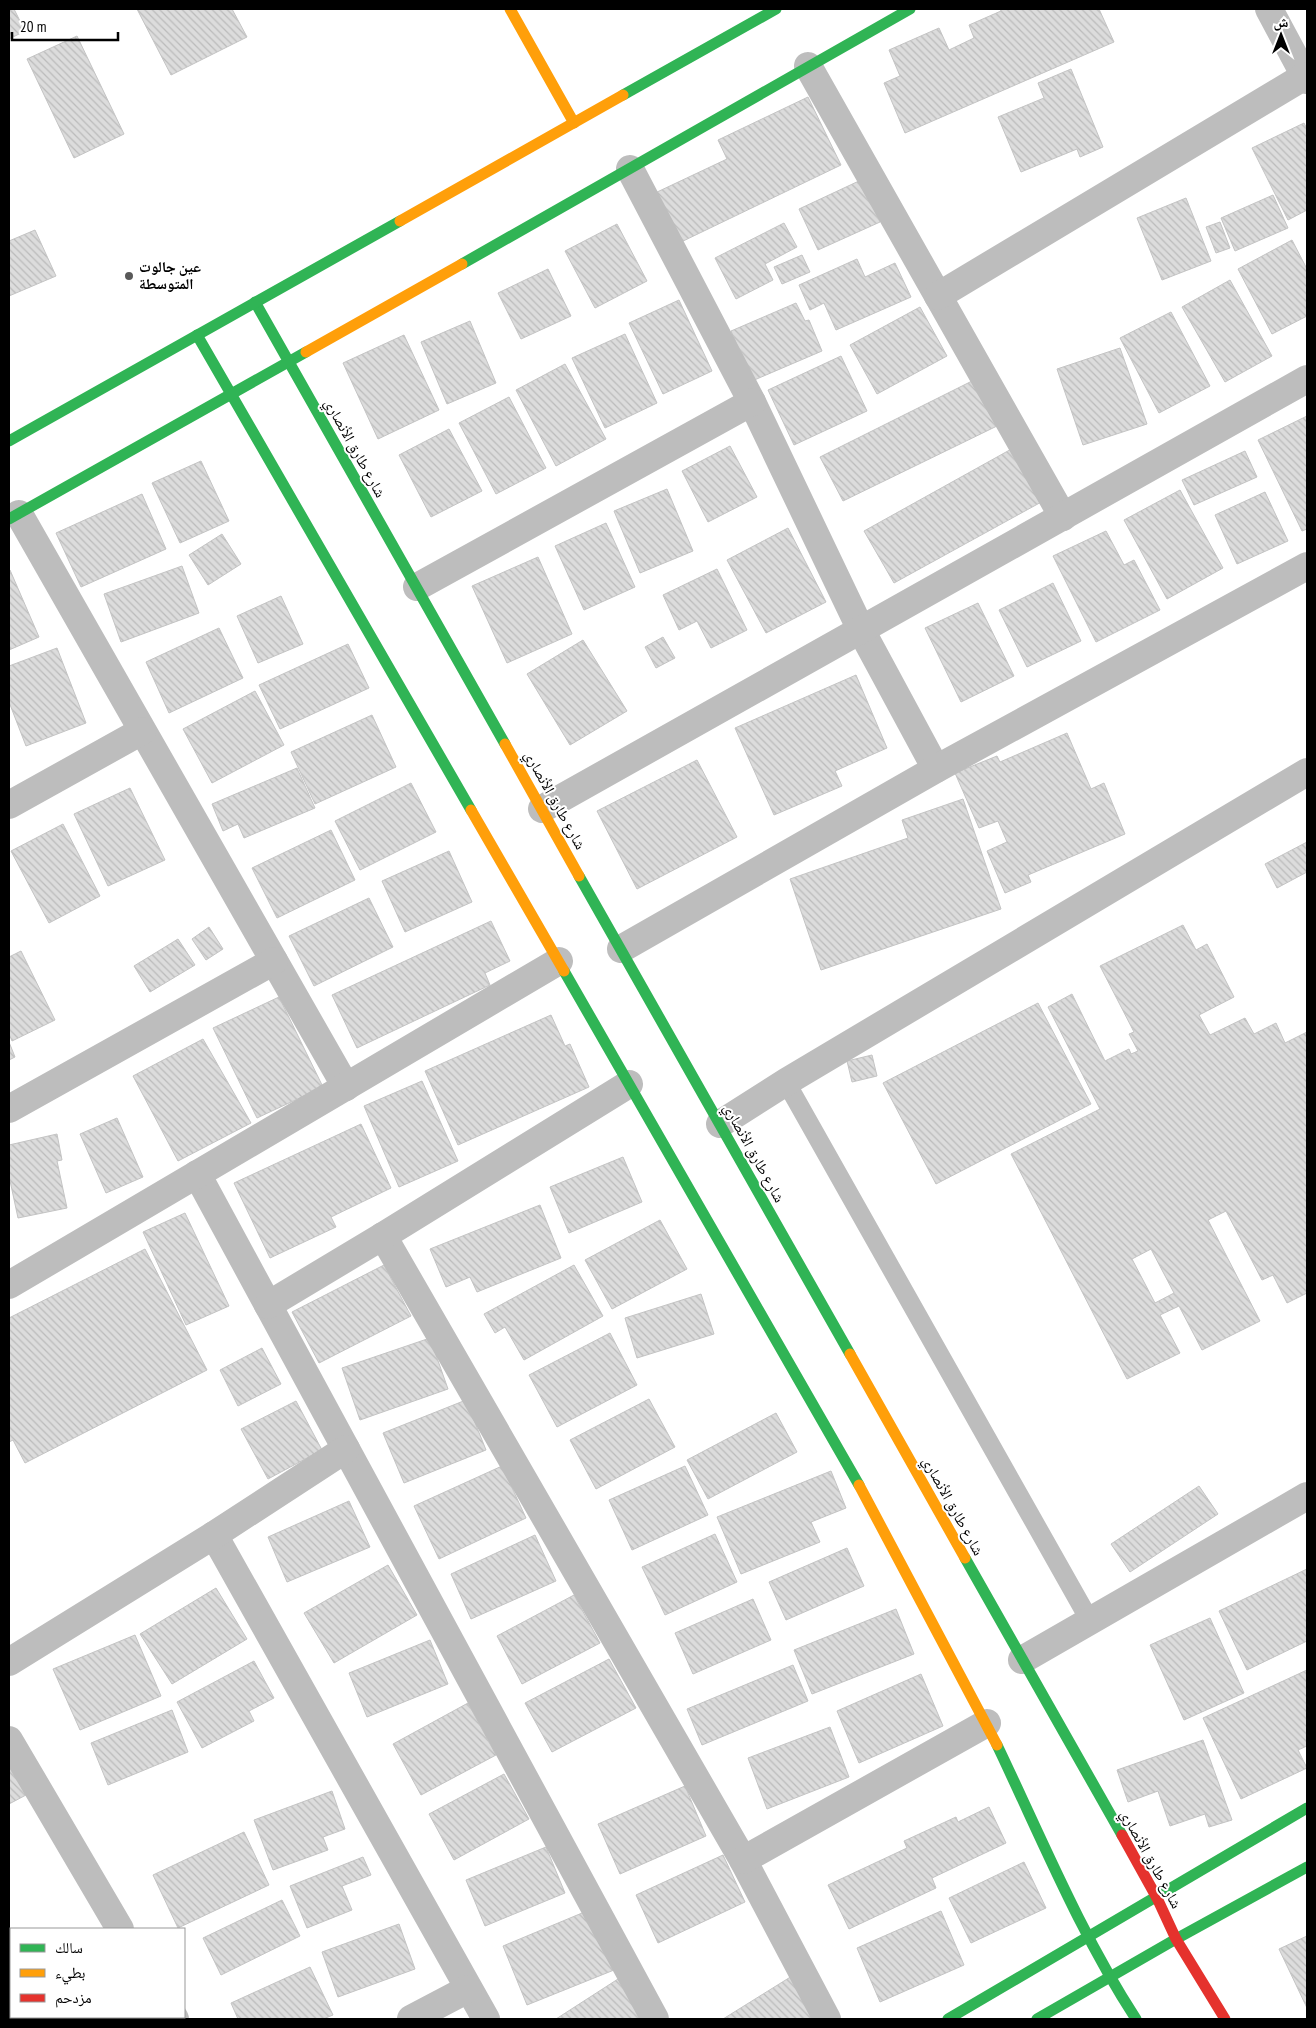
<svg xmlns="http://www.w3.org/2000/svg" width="1316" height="2028" font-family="'PT Sans Narrow','Noto Naskh Arabic',sans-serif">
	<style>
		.building { fill: url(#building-back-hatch); stroke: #c4c4c4; fill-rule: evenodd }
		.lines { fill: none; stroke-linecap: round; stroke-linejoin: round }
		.lane { stroke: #bdbdbd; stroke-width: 19 }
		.street { stroke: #bdbdbd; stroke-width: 28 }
		.fast { stroke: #30b455; stroke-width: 11 }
		.slow { stroke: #ff9f0a; stroke-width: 11 }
		.jam { stroke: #e5322d; stroke-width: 11 }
		.poi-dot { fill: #595959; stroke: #fff; stroke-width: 2 }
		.labels { text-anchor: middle; stroke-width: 4; stroke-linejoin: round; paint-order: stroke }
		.poi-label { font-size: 15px; font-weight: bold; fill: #000; stroke: #fff; text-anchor: start }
		.street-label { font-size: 15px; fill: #000; stroke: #fff }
	</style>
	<defs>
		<pattern id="building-back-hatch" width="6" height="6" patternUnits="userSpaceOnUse" patternTransform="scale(1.25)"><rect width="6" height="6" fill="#dcdcdc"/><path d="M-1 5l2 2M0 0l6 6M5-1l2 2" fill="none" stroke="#bbb"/></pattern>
	</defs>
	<rect width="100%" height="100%" fill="#fff"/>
	<!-- building -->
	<g class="building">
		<polygon points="9,9 14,9 25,31 9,39"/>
		<polygon points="137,9 232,9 247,37 171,75"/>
		<polygon points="1000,9 1099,9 1114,42 905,133 884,83 900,76 889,50 939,28 949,50 974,38 969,25 1001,11"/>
		<polygon points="77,36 124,134 74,158 27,59"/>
		<polygon points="1071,69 1103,147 1080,157 1077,149 1021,172 998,117 1044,98 1038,83"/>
		<polygon points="808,97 841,165 679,243 655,193 727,159 718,140"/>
		<polygon points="1304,123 1307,129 1307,210 1288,220 1252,148"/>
		<polygon points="861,180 880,222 818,250 799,209"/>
		<polygon points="1273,195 1288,228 1235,251 1221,218"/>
		<polygon points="1186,198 1211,261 1162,280 1137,218"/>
		<polygon points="1220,222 1230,248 1216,253 1206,227"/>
		<polygon points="784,223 797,247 765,264 773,280 736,299 715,258"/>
		<polygon points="617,224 647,281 595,308 565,251"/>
		<polygon points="35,230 56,276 9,296 9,241"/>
		<polygon points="1292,240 1307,269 1307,316 1272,334 1238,269"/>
		<polygon points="802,255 810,272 782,284 774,267"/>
		<polygon points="857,259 865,277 895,263 911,297 836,330 824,303 810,310 799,285"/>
		<polygon points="548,269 571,316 521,339 498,293"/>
		<polygon points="1230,280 1272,356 1225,382 1182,307"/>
		<polygon points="679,300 712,371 663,394 629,323"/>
		<polygon points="796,303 805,321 809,320 822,351 752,381 731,331"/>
		<polygon points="920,307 947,356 877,394 850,345"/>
		<polygon points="1171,312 1210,386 1159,413 1120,338"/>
		<polygon points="470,321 496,383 447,404 421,342"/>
		<polygon points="625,334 657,403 605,428 572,358"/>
		<polygon points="404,335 439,410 378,439 343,363"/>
		<polygon points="1120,348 1147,424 1083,445 1057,369"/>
		<polygon points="841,356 867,411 794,445 768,390"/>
		<polygon points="565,364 606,439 556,466 516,390"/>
		<polygon points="974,380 997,426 843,501 820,457"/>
		<polygon points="509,397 546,468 496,494 459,423"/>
		<polygon points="1307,416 1307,529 1302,531 1258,440"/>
		<polygon points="449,429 482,491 431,517 399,455"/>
		<polygon points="730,446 757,497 708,522 682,471"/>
		<polygon points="1015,447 1045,500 894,583 864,531"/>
		<polygon points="1245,451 1257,477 1194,505 1182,480"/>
		<polygon points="201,461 229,521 180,543 152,483"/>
		<polygon points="667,489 693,551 640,573 614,511"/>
		<polygon points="1180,490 1223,568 1167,599 1124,520"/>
		<polygon points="1265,492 1288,541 1237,564 1215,515"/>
		<polygon points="142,494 166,549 81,587 56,533"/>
		<polygon points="606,523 635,587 584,610 555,546"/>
		<polygon points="788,528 826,602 766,633 727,560"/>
		<polygon points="1106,531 1124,565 1134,560 1160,610 1096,642 1053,556"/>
		<polygon points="222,534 241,564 208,585 189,555"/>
		<polygon points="538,557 572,634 507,663 472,586"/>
		<polygon points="182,566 199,613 121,642 104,594"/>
		<polygon points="717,569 747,630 711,648 697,621 679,630 663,595"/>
		<polygon points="10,570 39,637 9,650 9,571"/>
		<polygon points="1053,583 1081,641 1027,667 999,610"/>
		<polygon points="281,596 303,644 258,663 237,616"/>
		<polygon points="978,603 1014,676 961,702 925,628"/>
		<polygon points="219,628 243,678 169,713 146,662"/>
		<polygon points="663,637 675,658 656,668 645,647"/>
		<polygon points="583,640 627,711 570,745 527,674"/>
		<polygon points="348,644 369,688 280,729 259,685"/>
		<polygon points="57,648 86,723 26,746 9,702 9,666"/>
		<polygon points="856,675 887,748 835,771 842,786 774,815 735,728"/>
		<polygon points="255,691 284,745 212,783 183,729"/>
		<polygon points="372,715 396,767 315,804 291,752"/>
		<polygon points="1067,733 1091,789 1104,783 1125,834 1028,875 1031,882 1005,893 987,851 1007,842 998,821 979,828 955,773 997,756 1000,762"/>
		<polygon points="697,760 737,837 637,889 597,811"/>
		<polygon points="297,768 315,808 244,838 238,824 223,831 212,804"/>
		<polygon points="411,783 436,832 360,870 335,821"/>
		<polygon points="130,788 165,860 108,886 74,814"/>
		<polygon points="963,799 1001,909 821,970 790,879 908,838 902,820"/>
		<polygon points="63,824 100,896 49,923 11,851"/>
		<polygon points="331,830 355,880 277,918 252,868"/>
		<polygon points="1307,842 1307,872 1277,888 1265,864"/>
		<polygon points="449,851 472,902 405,932 382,881"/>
		<polygon points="369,898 393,947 314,986 289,936"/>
		<polygon points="491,921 510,961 485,973 490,985 357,1048 332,995"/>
		<path d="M1183 925 1196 950 1207 944 1234 997 1199 1015 1210 1035 1245 1018 1254 1034 1276 1023 1285 1043 1307 1032V1293L1287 1303 1273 1275 1262 1280 1226 1211 1208 1220 1260 1321 1202 1350 1179 1306 1160 1315 1180 1353 1127 1379 1011 1154 1100 1109 1048 1007 1072 994 1105 1061 1129 1049 1131 1054 1138 1051 1129 1034 1134 1032 1100 966ZM1151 1249 1174 1293 1155 1303 1132 1259Z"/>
		<polygon points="209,927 223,949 206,960 192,939"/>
		<polygon points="178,939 195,965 150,992 134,966"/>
		<polygon points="21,951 55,1020 12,1041 9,1034 9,957"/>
		<polygon points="279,997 323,1087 257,1118 213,1028"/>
		<polygon points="1038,1003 1091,1104 936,1184 883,1083"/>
		<polygon points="551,1015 565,1046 570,1044 589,1087 458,1145 425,1071"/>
		<polygon points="203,1039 251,1123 178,1161 133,1076"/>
		<polygon points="9,1042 15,1057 9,1060"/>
		<polygon points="872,1055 877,1076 852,1082 847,1061"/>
		<polygon points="422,1081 458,1161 399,1187 364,1106"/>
		<polygon points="117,1118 143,1177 106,1193 80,1134"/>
		<polygon points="361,1124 391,1188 331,1217 336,1227 270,1258 234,1183"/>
		<polygon points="57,1134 62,1160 57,1161 67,1208 18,1218 9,1176 9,1145"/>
		<polygon points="623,1157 642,1202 569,1233 550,1187"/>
		<polygon points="540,1205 561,1258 477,1292 470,1277 446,1287 430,1249"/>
		<polygon points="185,1213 229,1306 186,1325 143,1232"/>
		<polygon points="660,1220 687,1269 612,1309 585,1260"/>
		<polygon points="145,1249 207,1370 25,1463 13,1440 9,1442 9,1318"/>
		<polygon points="384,1265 411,1316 319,1363 292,1312"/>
		<polygon points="574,1265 603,1316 524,1360 505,1327 495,1333 484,1314"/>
		<polygon points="701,1294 714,1334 637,1358 625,1318"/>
		<polygon points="610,1333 637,1385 557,1427 529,1375"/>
		<polygon points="430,1338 448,1389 360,1420 342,1368"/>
		<polygon points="262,1348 281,1384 238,1406 220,1370"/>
		<polygon points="649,1399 675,1447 596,1489 570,1440"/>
		<polygon points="466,1400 486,1450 404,1483 383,1433"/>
		<polygon points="296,1401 322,1450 268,1479 241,1429"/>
		<polygon points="776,1413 797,1452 708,1499 687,1460"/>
		<polygon points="502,1466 526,1518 439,1559 414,1506"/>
		<polygon points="685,1466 708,1515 632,1550 609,1500"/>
		<polygon points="831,1471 846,1508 811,1522 820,1542 741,1574 717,1517"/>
		<polygon points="1199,1486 1218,1514 1130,1572 1111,1544"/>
		<polygon points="349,1501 370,1547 287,1582 268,1537"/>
		<polygon points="715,1534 737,1582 665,1615 642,1567"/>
		<polygon points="535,1535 556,1581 471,1619 451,1574"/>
		<polygon points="847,1548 864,1586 786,1620 769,1582"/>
		<polygon points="388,1565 417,1615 334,1663 304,1613"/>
		<polygon points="1307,1569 1307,1641 1247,1670 1219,1611"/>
		<polygon points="216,1588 247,1639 172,1684 140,1634"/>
		<polygon points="574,1595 600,1643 522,1684 497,1636"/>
		<polygon points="753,1599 771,1640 693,1674 675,1633"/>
		<polygon points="896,1609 914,1654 812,1694 794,1650"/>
		<polygon points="1210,1618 1244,1693 1184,1720 1150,1645"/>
		<polygon points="135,1635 161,1696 80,1730 53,1669"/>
		<polygon points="430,1640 448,1684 367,1717 349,1673"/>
		<polygon points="609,1659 636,1708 552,1752 525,1703"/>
		<polygon points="254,1661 274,1698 249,1711 254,1721 202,1748 177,1702"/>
		<polygon points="793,1665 808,1701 702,1745 687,1709"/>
		<polygon points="1307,1670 1307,1746 1298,1750 1307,1768 1241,1799 1203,1718"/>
		<polygon points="921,1674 943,1726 859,1763 837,1711"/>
		<polygon points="468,1703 496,1755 421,1795 393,1744"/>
		<polygon points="172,1710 188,1752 108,1785 91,1743"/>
		<polygon points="830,1727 849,1777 767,1809 748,1758"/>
		<polygon points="1203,1740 1232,1820 1209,1827 1205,1814 1170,1826 1158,1791 1128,1802 1117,1770"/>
		<polygon points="9,1760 26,1795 9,1804"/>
		<polygon points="504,1774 529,1819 454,1860 429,1814"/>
		<polygon points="685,1786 706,1836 620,1874 598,1824"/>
		<polygon points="332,1791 345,1829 323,1837 328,1850 273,1870 254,1820"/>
		<polygon points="989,1807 1006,1843 932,1878 936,1888 849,1929 828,1885 907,1848 904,1841 956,1817 958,1822"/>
		<polygon points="244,1832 269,1885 178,1928 153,1875"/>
		<polygon points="546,1847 565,1893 485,1926 466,1880"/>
		<polygon points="723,1855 745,1902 658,1943 636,1895"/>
		<polygon points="363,1857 371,1875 342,1886 352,1910 307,1928 290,1886"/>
		<polygon points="1024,1862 1046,1908 971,1943 949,1898"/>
		<polygon points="282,1900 300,1936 221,1975 203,1938"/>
		<polygon points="594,1908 619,1968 527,2005 503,1946"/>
		<polygon points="941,1911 964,1965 880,2002 857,1948"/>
		<polygon points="399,1924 415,1969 338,1997 322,1952"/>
		<polygon points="1307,1936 1307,2008 1279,1949"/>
		<polygon points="310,1967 333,2015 323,2019 238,2019 231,2003"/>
		<polygon points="792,1976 820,2019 723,2019"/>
		<polygon points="618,1979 642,2016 638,2019 556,2019"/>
	</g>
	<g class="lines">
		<!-- lane -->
		<polyline class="lane" points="786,1082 1090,1621"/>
		<!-- street -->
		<g class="street">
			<polyline points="1269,9 1307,80"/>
			<polyline points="808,66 1063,517"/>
			<polyline points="630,169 752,402 861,630 936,769"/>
			<polyline points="938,296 1305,76"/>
			<polyline points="19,514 346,1087"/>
			<polyline points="417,587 752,402"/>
			<polyline points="9,805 142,731"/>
			<polyline points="542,809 1307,379"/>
			<polyline points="621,949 936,769 1307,566"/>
			<polyline points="9,1109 274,961"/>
			<polyline points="720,1124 786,1082 1307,772"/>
			<polyline points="197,1174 655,2019"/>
			<polyline points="383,1236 743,1860 827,2019"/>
			<polyline points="9,1285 559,961"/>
			<polyline points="268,1305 383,1236 629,1084"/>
			<polyline points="214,1535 486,2019"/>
			<polyline points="1022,1660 1307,1496"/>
			<polyline points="9,1662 214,1535 346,1449"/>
			<polyline points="9,1740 120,1929"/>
			<polyline points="743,1860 987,1723"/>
			<polyline points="174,2017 175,2019"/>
			<polyline points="67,2019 71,2017"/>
			<polyline points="411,2019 468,1989"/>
		</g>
		<!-- fast -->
		<g class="fast">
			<polyline points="623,95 776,9"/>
			<polyline points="462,264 910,9"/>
			<polyline points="255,302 505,744"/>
			<polyline points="197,335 471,810"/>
			<polyline points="9,441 400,221"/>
			<polyline points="9,519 306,352"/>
			<polyline points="579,876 850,1354"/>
			<polyline points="564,971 859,1485"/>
			<polyline points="965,1558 1122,1835"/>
			<path d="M997 1745C1041 1837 1080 1933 1136 2019"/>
			<polyline points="948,2019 1307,1808"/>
			<polyline points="1037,2019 1176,1939 1307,1867"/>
		</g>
		<!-- slow -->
		<g class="slow">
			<polyline points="510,9 574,123"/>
			<polyline points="400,221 623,95"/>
			<polyline points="306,352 462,264"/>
			<polyline points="505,744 579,876"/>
			<polyline points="471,810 564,971"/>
			<polyline points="850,1354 965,1558"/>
			<polyline points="859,1485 997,1745"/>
		</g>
		<!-- jam -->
		<polyline class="jam" points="1122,1835 1157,1898 1176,1939 1225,2019"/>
	</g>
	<!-- markers -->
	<circle class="poi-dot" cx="129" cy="276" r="5"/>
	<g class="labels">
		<!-- poi labels -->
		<g class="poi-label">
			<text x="139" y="272">عين جالوت<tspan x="139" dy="17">المتوسطة</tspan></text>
		</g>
		<!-- street labels -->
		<g class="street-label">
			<text transform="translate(355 448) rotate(61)" y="5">شارع طارق الأنصاري</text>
			<text transform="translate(555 800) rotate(61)" y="5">شارع طارق الأنصاري</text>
			<text transform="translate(754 1153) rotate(61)" y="5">شارع طارق الأنصاري</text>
			<text transform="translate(953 1506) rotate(61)" y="5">شارع طارق الأنصاري</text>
			<text transform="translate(1151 1859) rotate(61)" y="5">شارع طارق الأنصاري</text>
		</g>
	</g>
	<!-- border -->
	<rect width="1316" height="2028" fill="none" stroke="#000000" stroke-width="20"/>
	<!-- legend -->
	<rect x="10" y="1928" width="175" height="90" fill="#ffffff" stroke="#999999"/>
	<rect x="20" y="1944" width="25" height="8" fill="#30b455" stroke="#999999"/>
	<text x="55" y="1953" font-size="15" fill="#000000">سالك</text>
	<rect x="20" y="1969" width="25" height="8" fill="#ff9f0a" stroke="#999999"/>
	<text x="55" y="1978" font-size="15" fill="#000000">بطيء</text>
	<rect x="20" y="1994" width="25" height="8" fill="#e5322d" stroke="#999999"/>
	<text x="55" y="2003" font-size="15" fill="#000000">مزدحم</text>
	<!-- north arrow -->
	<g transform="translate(1281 35)" stroke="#ffffff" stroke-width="4" paint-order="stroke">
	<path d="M0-4L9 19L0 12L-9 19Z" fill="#000000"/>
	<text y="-8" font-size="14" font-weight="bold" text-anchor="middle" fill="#000000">ش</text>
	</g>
	<!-- scale -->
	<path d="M12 32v8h106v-8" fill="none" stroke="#000000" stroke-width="2.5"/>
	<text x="20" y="32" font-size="15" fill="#000000" stroke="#ffffff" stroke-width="4" paint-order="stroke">20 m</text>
</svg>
